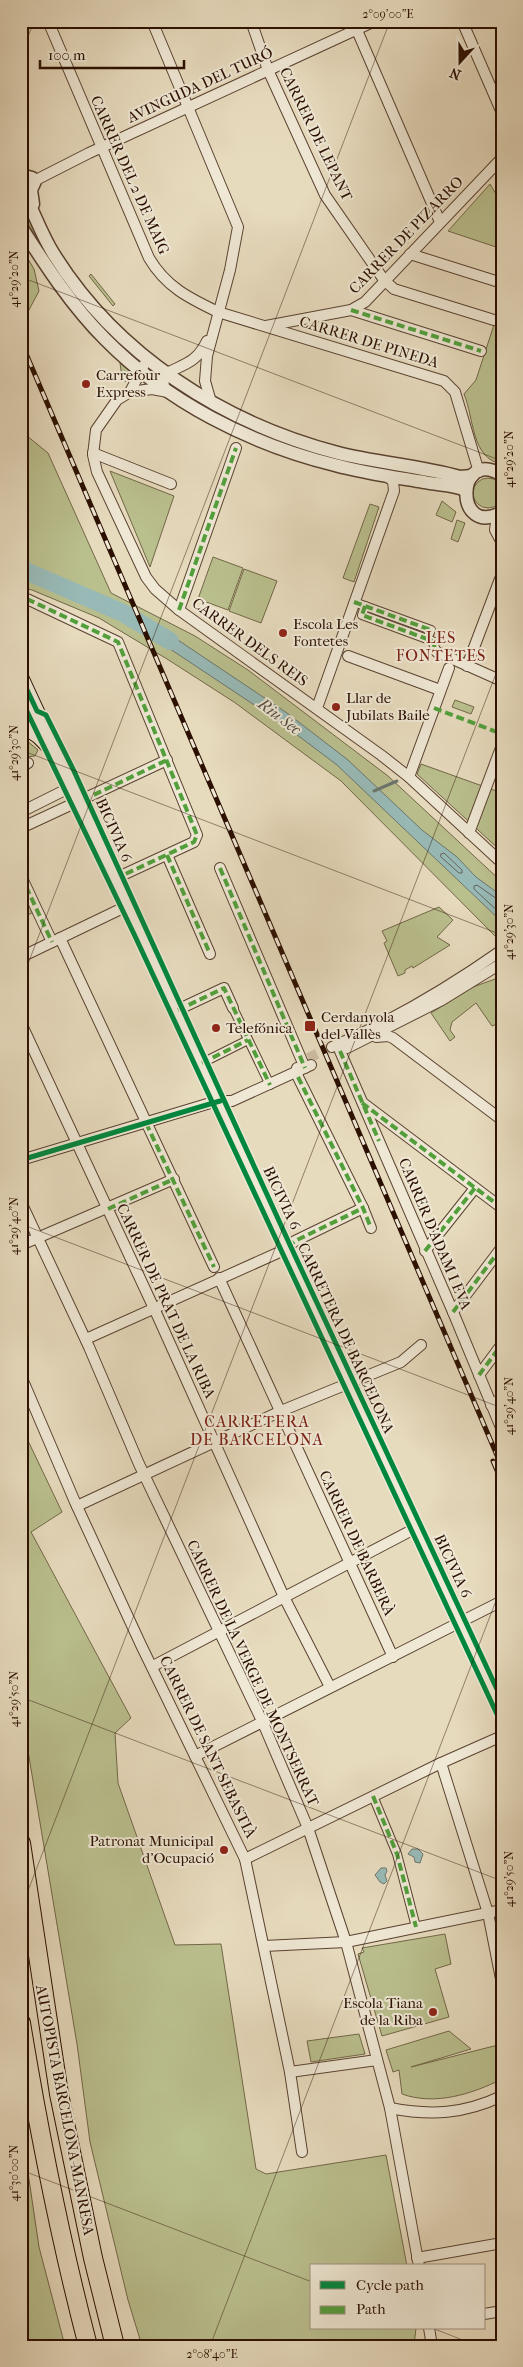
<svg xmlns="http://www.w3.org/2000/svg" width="523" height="2367" font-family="'IM FELL French Canon',serif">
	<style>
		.green { fill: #babf8e; stroke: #726747 }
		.water { fill: #98bab7; stroke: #6c766e }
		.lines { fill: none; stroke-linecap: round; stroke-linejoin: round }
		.shore { stroke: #62645c; stroke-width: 1 }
		.stream { stroke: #6c766e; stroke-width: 3 }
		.river { stroke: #98bab7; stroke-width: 18 }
		.minor-tunnel { stroke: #cbbca2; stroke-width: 10; stroke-dasharray: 10 5; stroke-linecap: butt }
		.pedestrian-casing { stroke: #5a4230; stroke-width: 10 }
		.minor-casing { stroke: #5a4230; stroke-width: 12 }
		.tertiary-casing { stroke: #5a4230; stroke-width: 15 }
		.secondary-casing { stroke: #2b0f00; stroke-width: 16 }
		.motorway-casing { stroke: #2b0f00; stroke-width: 20 }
		.pedestrian { stroke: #efe8d5; stroke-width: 8 }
		.minor { stroke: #efe8d5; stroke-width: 10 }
		.tertiary { stroke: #efe8d5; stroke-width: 12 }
		.secondary { stroke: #efe8d5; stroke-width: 14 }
		.motorway { stroke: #e7dbbe; stroke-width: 18 }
		.rail-casing { stroke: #2b0f00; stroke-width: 5 }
		.rail { stroke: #efe8d5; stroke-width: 3; stroke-dasharray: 9; stroke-linecap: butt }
		.quiet { stroke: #51a03c; stroke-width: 4; stroke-dasharray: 8 4; stroke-linecap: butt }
		.cycleway-casing { stroke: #efe8d5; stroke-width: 8 }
		.cycleway { stroke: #00873e; stroke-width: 5 }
		.ticks { fill: none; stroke: #2b0f00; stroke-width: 1; stroke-opacity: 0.45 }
		.poi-dot { fill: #8f2418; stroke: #efe8d5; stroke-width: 2 }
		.labels { text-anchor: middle; stroke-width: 4; stroke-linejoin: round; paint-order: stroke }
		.street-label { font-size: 15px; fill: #2b0f00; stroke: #efe8d5 }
		.poi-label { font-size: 15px; fill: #2b0f00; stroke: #efe8d5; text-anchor: start }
		.neighbourhood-label { font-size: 16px; letter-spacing: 1px; fill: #7a1f14; stroke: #efe8d5 }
		.water-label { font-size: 16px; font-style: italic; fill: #514b40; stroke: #efe8d5 }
		.neatline { fill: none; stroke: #2b0f00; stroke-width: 2 }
		.ticks-label { font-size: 12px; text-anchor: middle; fill: #2b0f00 }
	</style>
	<rect width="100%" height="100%" fill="#e7dbbe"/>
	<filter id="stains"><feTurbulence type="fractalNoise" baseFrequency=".004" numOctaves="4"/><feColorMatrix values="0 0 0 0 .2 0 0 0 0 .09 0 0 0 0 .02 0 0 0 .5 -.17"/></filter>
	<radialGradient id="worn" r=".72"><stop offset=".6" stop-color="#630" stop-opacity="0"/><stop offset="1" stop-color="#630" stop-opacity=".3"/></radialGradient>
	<!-- green -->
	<g class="green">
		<polygon points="490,184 502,204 502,249 448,231"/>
		<path d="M23 210 129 347 126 351C84 309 50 265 22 213Z"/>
		<polygon points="21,247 34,269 39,291 22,323"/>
		<polygon points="91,274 115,304 113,306 89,276"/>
		<path d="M502 300V464C471 459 474 417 464 394L476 380Z"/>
		<polygon points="120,363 133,374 125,382 122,378"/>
		<polygon points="21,431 48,453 111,593 195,636 248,670 388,776 502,882 502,943 341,781 234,702 167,659 99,618 32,590 21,588"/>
		<polygon points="110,471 174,496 150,567"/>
		<circle cx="488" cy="493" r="15"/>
		<polygon points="442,501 456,512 452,522 436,515"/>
		<polygon points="370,504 379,507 354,582 343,578"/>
		<polygon points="457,520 465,523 458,542 451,539"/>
		<polygon points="213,557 243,568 228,610 198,599"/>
		<polygon points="244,569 277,581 261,623 229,611"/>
		<polygon points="455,700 474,707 471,714 452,707"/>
		<polygon points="21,736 38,750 35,756 25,757 26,760 21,762"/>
		<polygon points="421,764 502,793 502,852 417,774"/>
		<polygon points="21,886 34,912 21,918"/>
		<polygon points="439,907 453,920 437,937 450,945 413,968 412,966 405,970 405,973 398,976 384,943 387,941 382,931"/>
		<polygon points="495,979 502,985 502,1022 492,1026 476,1003 452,1022 450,1030 455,1037 450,1041 431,1013 473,987"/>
		<polygon points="21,1426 62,1512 31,1532 131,1718 115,1733 118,1783 175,1945 221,1944 256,2169 266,2174 386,2155 407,2266 312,2266 312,2328 416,2328 414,2346 142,2346 128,2300 90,2142 77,2044 21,1709"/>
		<polygon points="445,1934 451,1964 435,1969 449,2017 382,2036 358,1954 364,1952 362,1948"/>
		<path d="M449 2031 471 2049 411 2067 502 2044V2079C472 2094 435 2106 402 2094L399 2070 393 2072 386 2050Z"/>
		<polygon points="359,2034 365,2054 311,2062 307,2041"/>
		<polygon points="21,2125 39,2247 65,2346 21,2346"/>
	</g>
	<!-- water -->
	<g class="water">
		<polygon points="145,618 287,713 348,760 422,830 457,857 476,877 502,896 502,922 337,765 280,722 152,637"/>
		<polygon points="412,1849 418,1849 423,1854 420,1863 415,1862 414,1857 408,1854"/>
		<polygon points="381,1868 386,1868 387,1871 385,1875 387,1881 384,1884 380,1882 375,1875"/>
	</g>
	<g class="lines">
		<!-- shore -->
		<g class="shore">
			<polygon points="441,854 444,853 462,870 462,873 459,873 441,857"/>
			<polyline points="502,899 497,899 477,885 474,886 474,889 502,915"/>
		</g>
		<!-- stream -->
		<polyline class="stream" points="374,791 397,781"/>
		<!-- river -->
		<polyline class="river" points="21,569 123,613 170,641"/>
		<!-- minor-tunnel -->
		<polyline class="minor-tunnel" points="308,1058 332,1047"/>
		<!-- pedestrian casing -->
		<g class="pedestrian-casing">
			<g id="pedestrian">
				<polyline points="354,602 431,630 427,639 432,641 437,652"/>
				<polyline points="365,606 362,615 427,639"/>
				<polyline points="233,1008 270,1085"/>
				<polyline points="200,1064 248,1040"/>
				<polyline points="373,1796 397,1854 416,1927"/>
			</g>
		</g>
		<!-- minor casing -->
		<g class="minor-casing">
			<g id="minor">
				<path d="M48 21 149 258C166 287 189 298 218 312L444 381 455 392 479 472"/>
				<polyline points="152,21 238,227 230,270 207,356 205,381 211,402"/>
				<polyline points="251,21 268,70 325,195 384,280 394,289 494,320"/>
				<polyline points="353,21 440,222"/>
				<polyline points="462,21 502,113"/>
				<polyline points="30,183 89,153 375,21"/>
				<polyline points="410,254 502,283"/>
				<polyline points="351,310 481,351"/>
				<polyline points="266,326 351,310 365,302 502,158"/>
				<polyline points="144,365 130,392 117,400 96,430 93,455 97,472 146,577 155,589 179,610 381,755 409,777 502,863"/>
				<path d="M164 388 163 375C183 364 196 364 207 341"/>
				<polyline points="130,392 152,389 168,392"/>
				<polyline points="93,453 171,484"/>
				<polyline points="497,515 495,530 502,543"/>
				<polyline points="27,599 118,642 197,835 194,842 114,879"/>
				<polyline points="179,610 236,448"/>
				<polyline points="437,652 502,681"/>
				<polyline points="348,656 440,690"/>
				<polyline points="467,666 500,579 502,579"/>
				<polyline points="317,708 394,491 393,481 386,476"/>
				<polyline points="21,767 28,763"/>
				<polyline points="409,777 449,668"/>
				<polyline points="21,812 71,787"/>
				<polyline points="21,828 167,760"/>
				<polyline points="469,833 502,745"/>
				<polyline points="167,855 210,954"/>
				<polyline points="220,868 305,1068"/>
				<polyline points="21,876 52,942"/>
				<polyline points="60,938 214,1267"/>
				<polyline points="21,957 127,906"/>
				<polyline points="175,1011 224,988 233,1008"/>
				<polyline points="21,1023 158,1317 284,1597 330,1687"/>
				<polyline points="376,1037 388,1036 393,1038 502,1120"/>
				<path d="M332 1047C392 1021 448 988 502 950"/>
				<polyline points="347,1048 442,1000 502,963"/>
				<polyline points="340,1051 453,1312 502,1430"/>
				<polyline points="297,1068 298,1077 363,1208 371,1228"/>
				<polyline points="363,1103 502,1208"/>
				<polyline points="21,1160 217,1101 232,1101 311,1065"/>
				<polyline points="21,1202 89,1347 139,1464 263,1723 308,1828 346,1942 390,2108 419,2266"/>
				<polyline points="21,1245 174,1179"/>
				<polyline points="425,1251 475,1188"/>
				<polyline points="219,1278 393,1657"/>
				<polyline points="453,1312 502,1247"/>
				<polyline points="86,1339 282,1251 295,1241 363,1208"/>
				<polyline points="479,1375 502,1344"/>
				<polyline points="21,1376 75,1502 141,1645 245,1859 290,2072 302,2152"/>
				<polyline points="491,1405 502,1398"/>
				<polyline points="77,1506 281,1411 401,1362 421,1345"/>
				<polyline points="153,1666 416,1528"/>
				<polyline points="195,1756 502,1601"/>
				<polyline points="441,1763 488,1913 502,1984"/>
				<polyline points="245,1859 441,1763 502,1736"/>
				<polyline points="264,1946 346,1942 502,1910"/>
				<polyline points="290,2072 377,2060"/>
				<path d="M390 2108C431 2116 464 2114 502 2096"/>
				<polyline points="417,2258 502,2243"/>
				<polyline points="484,2314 502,2311"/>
				<polyline points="429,2328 432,2346"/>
			</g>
		</g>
		<!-- tertiary casing -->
		<g class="tertiary-casing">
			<g id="tertiary">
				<polyline points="21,175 32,178"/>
				<path d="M21 188C33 209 40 232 53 253 116 355 223 423 338 453 378 463 420 466 460 477L472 476"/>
				<polyline points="33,204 31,190 35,181"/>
				<path d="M21 227C46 266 72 306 105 339 167 402 250 444 335 465 364 473 394 477 424 482 437 485 453 484 465 490"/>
				<path d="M502 475C455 446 454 540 502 512"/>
			</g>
		</g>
		<!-- secondary casing -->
		<g class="secondary-casing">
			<g id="secondary">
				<polyline points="21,677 502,1713"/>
				<polyline points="21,725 38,736 50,748"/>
			</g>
		</g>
		<!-- motorway casing -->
		<g class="motorway-casing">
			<g id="motorway">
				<polyline points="21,1843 59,2094 93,2258 115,2346"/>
				<path d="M21 2023C39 2132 60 2239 88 2346"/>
			</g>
		</g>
		<!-- pedestrian -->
		<use href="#pedestrian" class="pedestrian"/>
		<!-- minor -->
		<use href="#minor" class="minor"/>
		<!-- tertiary -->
		<use href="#tertiary" class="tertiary"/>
		<!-- secondary -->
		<use href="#secondary" class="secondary"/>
		<!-- motorway -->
		<use href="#motorway" class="motorway"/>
		<!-- rail casing -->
		<g class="rail-casing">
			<g id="rail">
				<polyline points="21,342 502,1467"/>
				<polyline points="493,1461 502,1482"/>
			</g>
		</g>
		<!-- rail -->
		<use href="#rail" class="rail"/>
		<!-- quiet -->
		<g class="quiet">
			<polyline points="351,310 481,351"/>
			<polyline points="27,599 118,642 197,835 194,842 119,877"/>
			<polyline points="354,602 431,630 427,639 432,641 437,652"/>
			<polyline points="365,606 362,615 427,639"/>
			<polyline points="179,610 236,448"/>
			<polyline points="434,708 502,734"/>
			<polyline points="21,767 28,763"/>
			<polyline points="83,800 167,760"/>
			<polyline points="167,855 210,954"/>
			<polyline points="220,868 305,1068"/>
			<polyline points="21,876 52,942"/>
			<polyline points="178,1010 224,988 270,1085"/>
			<polyline points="340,1051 379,1141"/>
			<polyline points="202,1063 248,1040"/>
			<polyline points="298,1077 363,1208 371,1228"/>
			<polyline points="362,1103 502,1208"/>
			<polyline points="146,1123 214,1267"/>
			<polyline points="108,1209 174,1179"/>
			<polyline points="288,1247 295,1241 363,1208"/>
			<polyline points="425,1251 475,1188"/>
			<polyline points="453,1312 502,1247"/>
			<polyline points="479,1375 502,1344"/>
			<polyline points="373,1796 397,1854 416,1927"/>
		</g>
		<!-- cycleway casing -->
		<g class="cycleway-casing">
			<g id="cycleway">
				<polyline points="21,677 37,711 46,715 74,771 290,1245 502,1700"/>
				<polyline points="21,699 134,934 502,1725"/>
				<polyline points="21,1160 220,1101"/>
			</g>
		</g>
		<!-- cycleway -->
		<use href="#cycleway" class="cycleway"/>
	</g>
	<!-- ticks -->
	<path class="ticks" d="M21 55 34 21M21 277 502 461M21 750 502 935M21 982 390 21M21 1224 502 1408M21 1697 502 1881M21 1909 502 658M21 2170 312 2282M432 2328 478 2346M210 2346 502 1585"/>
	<!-- markers -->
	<g class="poi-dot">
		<circle cx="86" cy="384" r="5"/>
		<circle cx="283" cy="633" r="5"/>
		<circle cx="336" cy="707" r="5"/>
		<rect x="304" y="1020" width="12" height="12" rx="2.5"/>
		<circle cx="216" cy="1028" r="5"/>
		<circle cx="224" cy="1850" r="5"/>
		<circle cx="433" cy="2012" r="5"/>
	</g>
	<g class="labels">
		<!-- street labels -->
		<g class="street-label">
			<text transform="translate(200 85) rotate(-25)" y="5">AVINGUDA DEL TURÓ</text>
			<text transform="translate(316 134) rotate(64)" y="5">CARRER DE LEPANT</text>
			<text transform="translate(130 175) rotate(66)" y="5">CARRER DEL 2 DE MAIG</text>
			<text transform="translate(406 235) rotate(-46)" y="5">CARRER DE PIZARRO</text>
			<text transform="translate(369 342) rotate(17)" y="5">CARRER DE PINEDA</text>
			<text transform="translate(250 642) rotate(36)" y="5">CARRER DELS REIS</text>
			<text transform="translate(114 830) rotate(66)" y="5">BICIVIA 6</text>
			<text transform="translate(282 1198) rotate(65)" y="5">BICIVIA 6</text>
			<text transform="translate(435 1234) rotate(67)" y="5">CARRER D'ADAM I EVA</text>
			<text transform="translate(166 1301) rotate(65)" y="5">CARRER DE PRAT DE LA RIBA</text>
			<text transform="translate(346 1338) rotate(65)" y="5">CARRETERA DE BARCELONA</text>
			<text transform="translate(357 1543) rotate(65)" y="5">CARRER DE BARBERÀ</text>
			<text transform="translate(453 1566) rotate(65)" y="5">BICIVIA 6</text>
			<text transform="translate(253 1673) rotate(65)" y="5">CARRER DE LA VERGE DE MONTSERRAT</text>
			<text transform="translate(208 1747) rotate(64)" y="5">CARRER DE SANT SEBASTIÀ</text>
			<text transform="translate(65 2110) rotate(79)" y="5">AUTOPISTA BARCELONA-MANRESA</text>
		</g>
		<!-- poi labels -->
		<g class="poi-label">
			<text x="96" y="380">Carrefour<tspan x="96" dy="17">Express</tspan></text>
			<text x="293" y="629">Escola Les<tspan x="293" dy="17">Fontetes</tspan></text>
			<text x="346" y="703">Llar de<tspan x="346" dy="17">Jubilats Baile</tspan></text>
			<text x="321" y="1022">Cerdanyola<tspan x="321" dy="17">del Vallès</tspan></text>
			<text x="226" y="1033">Telefónica</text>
			<text x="214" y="1846" text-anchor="end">Patronat Municipal<tspan x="214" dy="17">d'Ocupació</tspan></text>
			<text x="423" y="2008" text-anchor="end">Escola Tiana<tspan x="423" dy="17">de la Riba</tspan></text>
		</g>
		<!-- neighbourhood labels -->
		<g class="neighbourhood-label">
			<text x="441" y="643">LES<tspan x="441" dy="18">FONTETES</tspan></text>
			<text x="257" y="1427">CARRETERA<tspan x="257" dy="18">DE BARCELONA</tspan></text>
		</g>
		<!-- water labels -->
		<g class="water-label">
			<text transform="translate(280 716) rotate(37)" y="6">Riu Sec</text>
		</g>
	</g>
	<!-- margin -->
	<rect width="523" height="2367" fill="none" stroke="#e7dbbe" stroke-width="55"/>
	<!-- legend -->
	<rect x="310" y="2264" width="175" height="65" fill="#efe8d5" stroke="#a19180"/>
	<rect x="320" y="2281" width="25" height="8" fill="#00873e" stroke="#a19180"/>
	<text x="356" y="2290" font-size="15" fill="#2b0f00">Cycle path</text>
	<rect x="320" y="2306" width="25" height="8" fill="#51a03c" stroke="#a19180"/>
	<text x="356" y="2314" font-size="15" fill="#2b0f00">Path</text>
	<!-- north arrow -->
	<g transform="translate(460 62) rotate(201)" stroke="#efe8d5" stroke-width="4" paint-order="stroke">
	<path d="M0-4L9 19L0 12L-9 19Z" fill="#2b0f00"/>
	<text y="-8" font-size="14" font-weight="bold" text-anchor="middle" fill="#2b0f00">N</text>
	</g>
	<!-- scale -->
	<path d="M40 60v8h144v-8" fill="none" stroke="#2b0f00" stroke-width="2.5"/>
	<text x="48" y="60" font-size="15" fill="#2b0f00" stroke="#efe8d5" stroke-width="4" paint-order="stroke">100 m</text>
	<rect x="28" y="28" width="468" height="2312" class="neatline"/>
	<g class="ticks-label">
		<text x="388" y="18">2°09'00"E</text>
		<text transform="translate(14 279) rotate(-90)" y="4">41°29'20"N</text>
		<text transform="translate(509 459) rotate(-90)" y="4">41°29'20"N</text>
		<text transform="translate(14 753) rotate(-90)" y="4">41°29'30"N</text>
		<text transform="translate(509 932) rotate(-90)" y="4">41°29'30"N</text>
		<text transform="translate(14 1226) rotate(-90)" y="4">41°29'40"N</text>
		<text transform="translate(509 1406) rotate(-90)" y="4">41°29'40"N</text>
		<text transform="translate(14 1699) rotate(-90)" y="4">41°29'50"N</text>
		<text transform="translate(509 1879) rotate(-90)" y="4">41°29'50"N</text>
		<text transform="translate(14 2173) rotate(-90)" y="4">41°30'00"N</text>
		<text x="212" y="2358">2°08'40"E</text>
	</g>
	<rect width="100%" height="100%" filter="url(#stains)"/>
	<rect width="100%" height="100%" fill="url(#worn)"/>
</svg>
